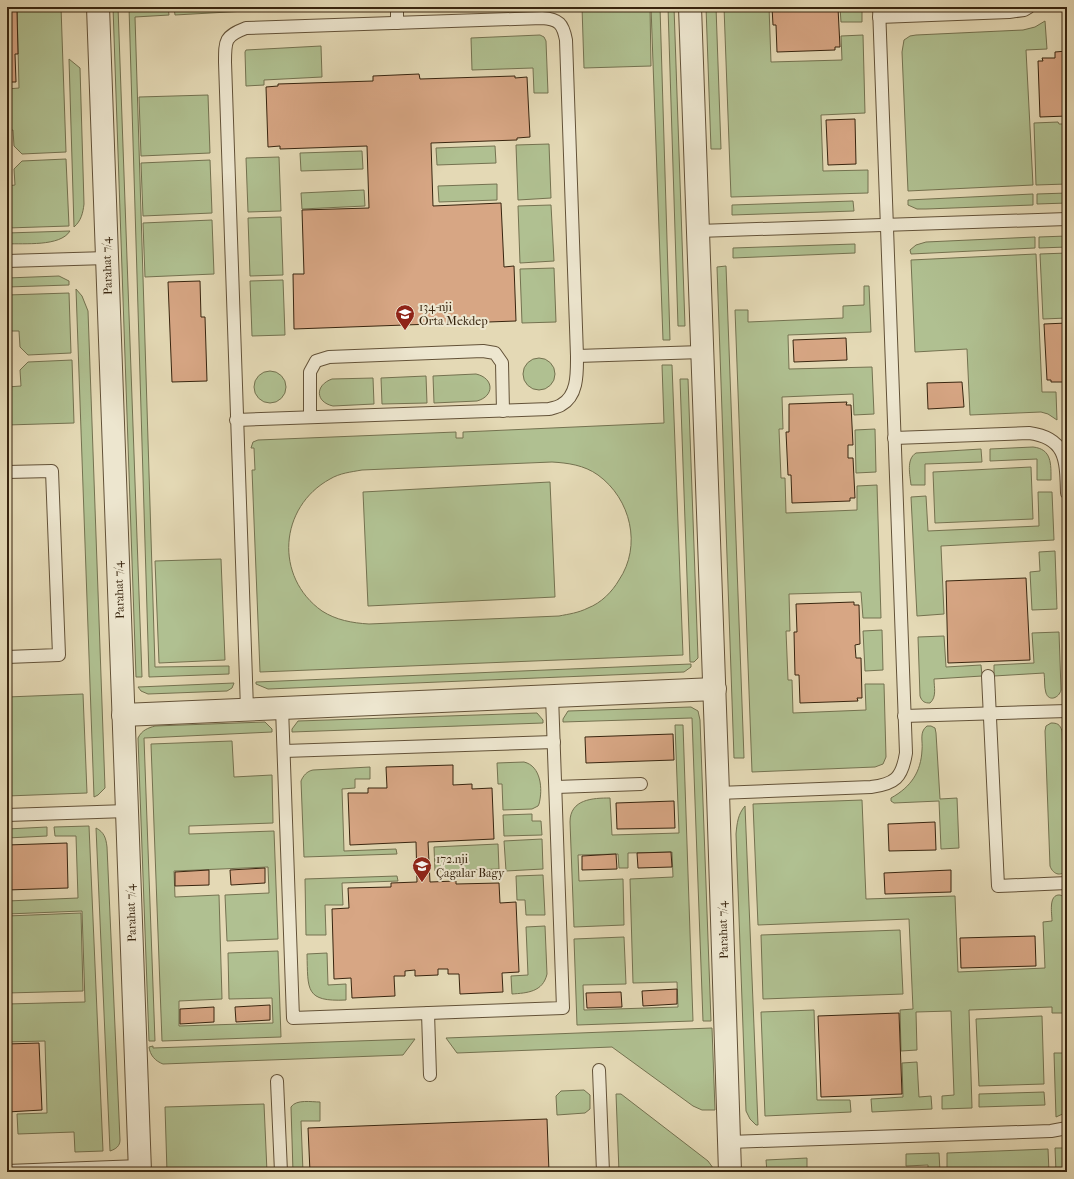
<svg xmlns="http://www.w3.org/2000/svg" width="1074" height="1179" font-family="'IM FELL French Canon',serif">
	<style>
		.green { fill: #b0c091; stroke: #747250; fill-rule: evenodd }
		.building { fill: #d7a684; stroke: #38250f }
		.lines { fill: none; stroke-linecap: round; stroke-linejoin: round }
		.lane-casing { stroke: #635238; stroke-width: 14 }
		.street-casing { stroke: #635238; stroke-width: 24 }
		.lane { stroke: #ede6cf; stroke-width: 12 }
		.street { stroke: #ede6cf; stroke-width: 22 }
		.labels { text-anchor: middle; stroke-width: 4; stroke-linejoin: round; paint-order: stroke }
		.street-label { font-size: 12px; fill: #38250f; stroke: #ede6cf }
		.poi-label { font-size: 12px; fill: #38250f; stroke: #ede6cf; text-anchor: start }
	</style>
	<rect width="100%" height="100%" fill="#e4d9b5"/>
	<filter id="stains"><feTurbulence type="fractalNoise" baseFrequency=".005" numOctaves="4"/><feColorMatrix values="0 0 0 0 .2 0 0 0 0 .09 0 0 0 0 .02 0 0 0 .5 -.17"/></filter>
	<radialGradient id="worn" r=".72"><stop offset=".6" stop-color="#630" stop-opacity="0"/><stop offset="1" stop-color="#630" stop-opacity=".3"/></radialGradient>
	<!-- green -->
	<g class="green">
		<polygon points="17,7 61,7 66,152 22,154 14,146 13,130 7,130 7,89 19,88"/>
		<polygon points="113,7 118,7 142,677 136,677"/>
		<polygon points="129,7 168,7 169,15 135,17 155,667 229,666 229,674 149,677"/>
		<polygon points="174,7 246,7 246,11 175,15"/>
		<polygon points="582,7 650,7 651,66 584,68"/>
		<polygon points="651,7 660,7 670,340 663,340"/>
		<polygon points="668,7 674,7 685,326 678,326"/>
		<polygon points="706,7 716,7 721,149 711,149"/>
		<polygon points="724,7 769,7 771,62 842,60 841,36 863,35 865,113 821,115 823,171 868,170 868,193 731,197"/>
		<polygon points="840,7 862,7 862,22 841,22"/>
		<polygon points="1045,21 1047,49 1026,50 1033,185 908,191 902,52 904,40 910,36 916,35 1023,30 1035,27"/>
		<polygon points="540,35 544,37 546,41 548,93 534,93 533,68 472,70 471,38"/>
		<polygon points="321,46 322,77 264,80 264,85 246,86 245,52 246,50"/>
		<path d="M69 59 80 68 84 204C83 213 81 221 74 227Z"/>
		<polygon points="208,95 210,153 141,156 139,97"/>
		<polygon points="1058,122 1059,124 1067,124 1067,184 1036,185 1034,123"/>
		<polygon points="549,144 551,198 518,200 516,145"/>
		<polygon points="495,146 496,163 437,165 436,148"/>
		<polygon points="362,151 363,169 301,171 300,153"/>
		<polygon points="279,157 281,211 248,212 246,158"/>
		<polygon points="66,159 69,226 7,228 7,186 15,185 14,169 22,161"/>
		<polygon points="210,160 212,213 143,216 141,163"/>
		<polygon points="497,184 497,200 439,202 438,186"/>
		<polygon points="364,190 365,206 302,209 301,193"/>
		<polygon points="1067,193 1067,203 1037,204 1037,194"/>
		<polygon points="1033,194 1033,205 926,209 917,209 908,205 908,200"/>
		<polygon points="853,201 854,211 732,215 732,205"/>
		<polygon points="551,205 554,261 520,263 518,206"/>
		<polygon points="281,217 283,275 250,276 248,218"/>
		<polygon points="212,220 214,274 145,277 143,223"/>
		<path d="M70 231C60 247 24 243 7 244V233Z"/>
		<polygon points="1067,236 1067,247 1039,248 1039,237"/>
		<polygon points="1035,237 1035,248 911,254 910,250 916,245 926,242"/>
		<polygon points="855,244 855,253 733,258 733,248"/>
		<polygon points="1067,253 1067,318 1043,319 1040,254"/>
		<polygon points="1036,254 1042,392 1056,392 1057,420 1048,414 1041,412 970,415 967,349 915,352 911,260"/>
		<polygon points="726,266 744,758 734,758 717,267"/>
		<polygon points="554,268 556,322 522,323 520,269"/>
		<polygon points="59,276 69,281 69,285 7,287 7,278"/>
		<polygon points="283,280 285,335 252,336 250,281"/>
		<polygon points="864,286 869,286 871,332 788,335 789,369 872,367 874,414 854,415 853,394 782,397 783,429 779,429 781,478 785,478 786,513 857,510 857,486 877,485 881,618 863,618 861,592 789,594 790,631 786,631 788,680 792,680 793,713 866,710 865,684 884,684 886,757 883,764 875,767 752,772 735,310 748,310 748,322 843,318 843,306 864,305"/>
		<polygon points="76,289 82,296 88,311 105,788 98,795 94,797"/>
		<polygon points="69,293 71,353 28,355 20,347 19,331 7,331 7,295"/>
		<circle cx="539" cy="374" r="16"/>
		<polygon points="72,360 74,423 7,425 7,387 21,386 20,370 28,362"/>
		<path d="M662 365H672L683 655 260 672 252 470H255L254 448H251L253 442 258 440 456 432V438H463V432L664 423ZM552 462C568 463 584 465 598 475 631 499 642 546 619 580 612 592 601 603 588 608 578 613 569 614 559 616L369 624C352 623 336 620 322 611 274 577 279 507 330 479 340 473 351 472 362 470Z"/>
		<circle cx="270" cy="387" r="16"/>
		<path d="M476 374C494 378 495 396 477 401L434 403 433 376Z"/>
		<polygon points="426,376 427,403 382,404 381,378"/>
		<path d="M373 378 374 404 333 406C315 402 315 385 332 379Z"/>
		<polygon points="680,379 688,379 698,658 694,662 690,662"/>
		<polygon points="875,429 876,472 856,473 855,430"/>
		<path d="M1033 447C1052 449 1051 464 1051 480H1037V459L990 461V449Z"/>
		<path d="M981 449 982 462 925 464V485H911C910 475 906 459 916 453Z"/>
		<polygon points="1031,467 1033,519 935,523 933,472"/>
		<polygon points="550,482 555,597 368,606 363,492"/>
		<polygon points="1038,492 1052,492 1054,540 941,546 944,614 917,616 911,497 926,496 928,531 1039,526"/>
		<polygon points="1055,551 1057,609 1032,610 1030,572 1040,571 1039,552"/>
		<polygon points="221,559 225,660 159,663 155,561"/>
		<polygon points="882,630 883,670 865,671 863,631"/>
		<path d="M1059 632 1061 690C1059 698 1049 702 1046 693 1044 687 1045 679 1044 673L994 676V665L1034 663 1032 633Z"/>
		<path d="M944 636 946 667 981 665 982 676 934 679C934 687 937 697 930 703 925 703 922 702 920 696L918 637Z"/>
		<polygon points="691,664 691,667 684,672 268,689 256,684 256,682"/>
		<polygon points="234,683 232,688 227,691 148,694 141,691 138,687"/>
		<polygon points="83,694 87,793 7,796 7,697"/>
		<polygon points="691,707 698,711 700,720 711,1021 703,1021 692,718 563,722 563,719 568,711"/>
		<polygon points="537,713 543,720 543,723 292,732 292,729 298,721"/>
		<path d="M265 722 272 729V732L144 738 155 1041H149L138 738C142 730 148 728 155 726Z"/>
		<path d="M1051 723C1057 723 1060 724 1062 731L1067 867C1063 878 1053 875 1050 866L1045 731 1046 726Z"/>
		<path d="M675 725H683L693 1021 577 1025 574 939 624 937 626 984 583 985 584 1010 678 1007 677 982 633 983 630 879 673 877 672 852 628 853V868H619L618 854 578 855 579 881 623 879 624 925 574 927 570 822C570 799 593 798 610 798L612 835 679 833Z"/>
		<path d="M927 726H931L935 728 936 733 940 799 957 798 959 848 941 849 939 801 894 803 891 801V798C911 787 921 772 922 750 923 741 919 732 927 726Z"/>
		<polygon points="232,741 234,777 272,775 273,823 189,826 189,834 274,831 278,939 227,941 225,895 269,893 268,867 174,871 175,897 219,895 222,999 179,1001 179,1026 273,1023 272,998 229,999 228,953 278,951 281,1037 162,1041 151,744"/>
		<path d="M524 762C541 766 543 789 539 804L538 806 532 809 503 810 502 784H498L497 763Z"/>
		<path d="M370 767V779H355V788L342 789 344 851 396 849 397 854 304 857 301 781C303 776 307 771 313 770Z"/>
		<path d="M862 800 866 899 955 896 958 972 1045 968 1043 922 1052 921C1052 914 1048 894 1060 895 1064 896 1065 898 1067 901V1013H1052V1007L969 1010 972 1108 942 1109V1096L954 1095 951 1011 916 1012 917 1050 901 1051 900 1010 913 1009 909 919 758 925 753 804Z"/>
		<path d="M745 806 758 1125H756L750 1119 746 1111 736 834C737 823 738 814 745 806Z"/>
		<polygon points="532,814 532,821 541,821 542,835 504,836 503,815"/>
		<polygon points="89,826 103,1151 75,1152 74,1132 18,1134 17,1114 47,1113 45,1041 7,1042 7,1004 85,1002 82,911 7,914 7,901 78,898 76,836 55,836 54,827"/>
		<polygon points="47,827 47,836 7,838 7,829"/>
		<path d="M96 828C104 832 106 838 107 847L120 1140C120 1146 116 1149 110 1151Z"/>
		<polygon points="542,839 543,869 506,871 504,841"/>
		<polygon points="498,844 499,869 435,871 434,847"/>
		<polygon points="543,875 545,915 526,915 525,900 517,900 516,876"/>
		<polygon points="397,876 398,881 342,883 343,905 325,905 326,935 306,935 305,879"/>
		<polygon points="81,913 83,991 7,993 7,916"/>
		<path d="M545 926 547 974C543 992 527 993 512 994L511 976 528 975 526 927Z"/>
		<polygon points="900,930 903,994 763,999 761,935"/>
		<path d="M327 953 328 985 346 984V1000C305 1002 308 990 307 954Z"/>
		<polygon points="814,1010 817,1100 850,1100 851,1112 765,1116 761,1012"/>
		<polygon points="1042,1016 1044,1084 979,1086 976,1019"/>
		<polygon points="712,1028 715,1110 702,1110 693,1106 612,1047 457,1053 446,1038"/>
		<path d="M415 1039 403 1055 163 1064C155 1061 150 1055 149 1047L153 1046V1048Z"/>
		<polygon points="1054,1053 1067,1053 1067,1112 1056,1117"/>
		<polygon points="917,1062 919,1097 931,1096 932,1109 872,1112 871,1099 903,1097 902,1063"/>
		<polygon points="584,1090 590,1095 590,1109 585,1113 557,1115 556,1096 561,1091"/>
		<polygon points="1044,1092 1045,1105 979,1107 979,1094"/>
		<polygon points="616,1094 621,1094 708,1161 716,1172 619,1172"/>
		<path d="M320 1102V1121H301L303 1172H293L291 1107C296 1099 312 1102 320 1102Z"/>
		<polygon points="264,1104 267,1172 167,1172 165,1107"/>
		<polygon points="1055,1148 1067,1148 1067,1172 1056,1172"/>
		<polygon points="1048,1149 1049,1172 947,1172 947,1153"/>
		<polygon points="939,1153 940,1172 928,1172 928,1165 906,1166 906,1154"/>
		<polygon points="807,1158 807,1172 767,1172 766,1160"/>
	</g>
	<!-- building -->
	<g class="building">
		<polygon points="7,7 14,7 14,11 17,11 18,54 15,54 16,82 7,82"/>
		<polygon points="772,7 838,8 840,47 835,47 835,50 777,52 776,25 773,25"/>
		<polygon points="1067,51 1067,116 1040,117 1038,61 1043,61 1042,58 1055,58 1055,52"/>
		<polygon points="419,74 420,79 515,76 515,78 527,77 530,137 517,138 517,140 431,143 433,206 501,203 504,267 514,266 516,321 294,329 293,274 304,274 302,210 369,208 367,146 280,149 280,146 268,147 266,87 278,86 278,84 373,81 373,76"/>
		<polygon points="855,119 856,164 828,165 826,120"/>
		<polygon points="200,281 201,317 205,317 207,381 172,382 168,282"/>
		<polygon points="1067,323 1067,388 1064,388 1064,382 1051,382 1051,380 1047,380 1044,324"/>
		<polygon points="846,338 847,360 794,362 793,340"/>
		<polygon points="962,382 964,407 928,409 927,383"/>
		<polygon points="847,402 846,405 851,405 853,445 848,445 848,458 853,458 855,498 850,498 850,501 792,503 791,475 788,475 786,432 789,432 789,404"/>
		<polygon points="1026,578 1030,660 948,663 946,581"/>
		<polygon points="854,602 854,605 859,605 860,644 855,645 856,658 861,658 862,698 857,698 858,701 800,703 799,675 795,675 794,632 797,632 796,604"/>
		<polygon points="673,734 674,760 586,763 585,737"/>
		<polygon points="453,765 453,785 472,784 472,789 492,788 494,839 428,842 430,882 456,881 456,884 499,883 500,903 516,902 519,972 502,973 503,992 460,994 459,974 448,974 448,969 438,969 438,975 415,976 415,970 405,971 405,976 394,976 395,996 352,998 351,978 334,979 332,909 349,908 348,888 391,887 391,883 417,882 416,842 350,845 348,793 368,793 368,788 387,788 386,767"/>
		<polygon points="674,801 675,828 617,829 616,803"/>
		<polygon points="935,822 936,850 889,851 888,824"/>
		<polygon points="67,843 68,888 7,890 7,845"/>
		<polygon points="671,852 672,867 638,868 637,853"/>
		<polygon points="616,854 617,869 582,870 582,856"/>
		<polygon points="265,868 265,883 231,885 230,870"/>
		<polygon points="209,870 209,885 175,886 175,872"/>
		<polygon points="951,870 951,892 885,894 884,873"/>
		<polygon points="1035,936 1036,966 961,968 960,938"/>
		<polygon points="677,989 677,1004 643,1006 642,991"/>
		<polygon points="621,992 622,1007 587,1008 586,993"/>
		<polygon points="270,1005 270,1020 236,1022 235,1007"/>
		<polygon points="214,1007 214,1022 180,1024 180,1009"/>
		<polygon points="899,1013 902,1094 821,1097 818,1016"/>
		<polygon points="39,1043 42,1110 7,1112 7,1044"/>
		<polygon points="547,1119 549,1172 310,1172 308,1128"/>
	</g>
	<g class="lines">
		<!-- lane casing -->
		<g class="lane-casing">
			<g id="lane">
				<polyline points="397,7 397,23"/>
				<polyline points="879,17 1009,12 1024,10 1029,7"/>
				<polyline points="698,231 1067,219"/>
				<polyline points="7,261 107,258"/>
				<polyline points="577,356 702,352"/>
				<polyline points="310,417 310,372 316,361 329,357 483,351 495,353 502,363 503,411"/>
				<path d="M236 420 549 409C553 408 558 407 561 405 578 396 577 373 577 356L566 40C563 24 559 19 542 18L246 28C225 36 225 40 225 62L247 709"/>
				<path d="M894 438 1029 433C1067 438 1066 461 1067 493"/>
				<polyline points="7,472 52,471 59,655 7,657"/>
				<polyline points="988,676 998,886 1067,883"/>
				<polyline points="282,708 293,1018 563,1008 552,696"/>
				<polyline points="904,716 1067,711"/>
				<polyline points="284,751 554,742"/>
				<polyline points="556,787 641,784"/>
				<path d="M718 793 871 787C895 784 902 778 906 753L879 7"/>
				<polyline points="7,815 127,811"/>
				<polyline points="428,1013 430,1075"/>
				<polyline points="599,1070 603,1172"/>
				<polyline points="277,1081 281,1172"/>
				<polyline points="729,1142 1051,1131 1067,1128"/>
				<polyline points="7,1171 140,1166"/>
			</g>
		</g>
		<!-- street casing -->
		<g class="street-casing">
			<g id="street">
				<polyline points="98,7 140,1172"/>
				<polyline points="690,7 718,793 730,1172"/>
				<polyline points="123,715 715,689"/>
			</g>
		</g>
		<!-- lane -->
		<use href="#lane" class="lane"/>
		<!-- street -->
		<use href="#street" class="street"/>
	</g>
	<!-- icons -->
	<defs>
		<g id="school-pin" transform="scale(1)"><path d="M0 17L-7.5 6A9.5 9.5 0 1 1 7.5 6Z" fill="#8f2418" stroke="#ede6cf"/><path d="M0-5L7-2L0 1L-7-2ZM-4 1L0 2.5L4 1V4Q0 6-4 4Z" fill="#fff"/></g>
	</defs>
	<g fill-rule="evenodd">
		<use href="#school-pin" x="405" y="314"/>
		<use href="#school-pin" x="422" y="866"/>
	</g>
	<g class="labels">
		<!-- street labels -->
		<g class="street-label">
			<text transform="translate(107 266) rotate(-92)" y="4">Parahat 7/4</text>
			<text transform="translate(119 590) rotate(-92)" y="4">Parahat 7/4</text>
			<text transform="translate(131 913) rotate(-92)" y="4">Parahat 7/4</text>
			<text transform="translate(723 930) rotate(-92)" y="4">Parahat 7/4</text>
		</g>
		<!-- poi labels -->
		<g class="poi-label">
			<text x="419" y="311">134-nji<tspan x="419" dy="14">Orta Mekdep</tspan></text>
			<text x="436" y="863">172.nji<tspan x="436" dy="14">Çagalar Bagy</tspan></text>
		</g>
	</g>
	<!-- margin -->
	<rect width="1074" height="1179" fill="none" stroke="#e4d9b5" stroke-width="24"/>
	<rect x="8" y="8" width="1058" height="1163" fill="none" stroke="#38250f" stroke-width="2"/>
	<rect x="12" y="12" width="1050" height="1155" fill="none" stroke="#38250f"/>
	<rect width="100%" height="100%" filter="url(#stains)"/>
	<rect width="100%" height="100%" fill="url(#worn)"/>
</svg>
